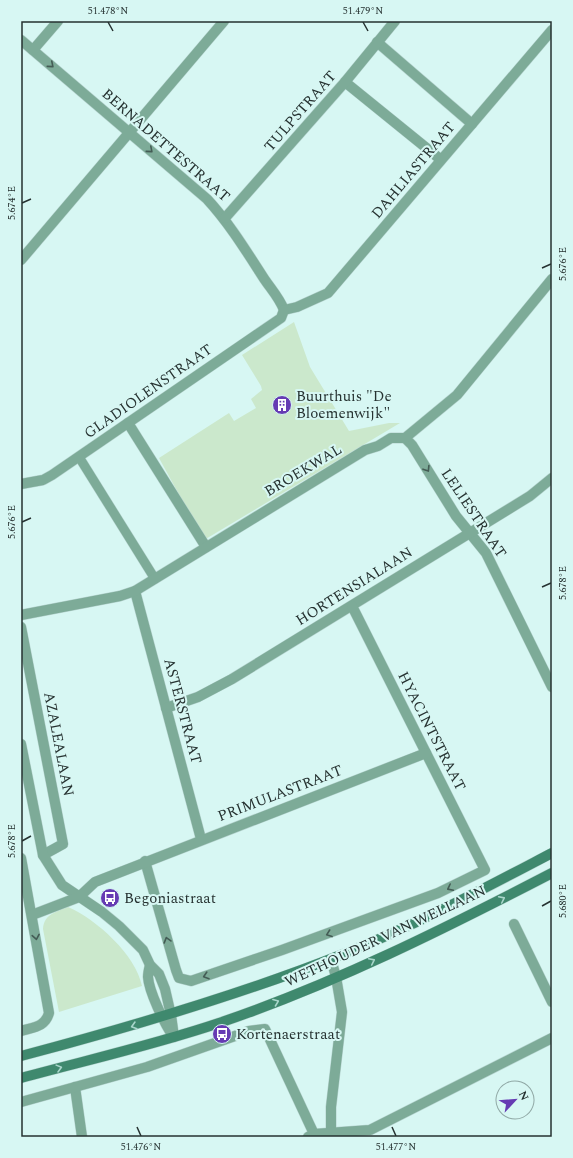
<svg xmlns="http://www.w3.org/2000/svg" width="573" height="1158" font-family="Spectral,serif">
	<style>
		.green { fill: #cbe8cc }
		.lines { fill: none; stroke-linecap: round; stroke-linejoin: round }
		.pedestrian-casing { stroke: #b7d4d0; stroke-width: 10 }
		.minor-casing { stroke: #b7d4d0; stroke-width: 11 }
		.secondary-casing { stroke: #b7d4d0; stroke-width: 11 }
		.pedestrian { stroke: #7dab98; stroke-width: 9 }
		.minor { stroke: #7dab98; stroke-width: 10 }
		.secondary { stroke: #3f896e; stroke-width: 10 }
		.oneway { stroke: #445c55 }
		.oneway2 { stroke: #a9d6cb }
		.ticks { fill: none; stroke: #263231; stroke-width: 1.5 }
		.labels { text-anchor: middle; stroke-width: 4; stroke-linejoin: round; paint-order: stroke }
		.street-label { font-size: 15px; fill: #263231; stroke: #d7f7f3 }
		.poi-label { font-size: 15px; fill: #263231; stroke: #d7f7f3; text-anchor: start }
		.neatline { fill: none; stroke: #263231; stroke-width: 1.5 }
		.ticks-label { font-size: 10px; text-anchor: middle; fill: #263231 }
	</style>
	<rect width="100%" height="100%" fill="#d7f7f3"/>
	<!-- green -->
	<g class="green">
		<polygon points="294,322 310,367 349,431 389,423 400,423 204,540 159,458 229,413 234,421 256,408 251,399 262,390 261,386 242,355"/>
		<path d="M68 907C96 919 136 955 142 986L59 1012 43 929C44 914 56 912 68 907Z"/>
	</g>
	<g class="lines">
		<!-- pedestrian casing -->
		<g class="pedestrian-casing">
			<polyline id="pedestrian" points="79,457 155,579"/>
		</g>
		<!-- minor casing -->
		<g class="minor-casing">
			<g id="minor">
				<path d="M21 40 207 199C229 223 245 249 263 277 270 288 279 297 284 310"/>
				<polyline points="377,42 472,124"/>
				<polyline points="33,50 58,21"/>
				<polyline points="345,82 440,159"/>
				<polyline points="225,218 345,82 395,21"/>
				<polyline points="21,260 224,21"/>
				<polyline points="284,310 297,307 328,293 552,30"/>
				<polyline points="128,423 206,547"/>
				<polyline points="405,438 412,445 456,516 486,553 552,687"/>
				<polyline points="21,484 43,480 52,475 281,318 284,310"/>
				<polyline points="135,591 201,839"/>
				<polyline points="21,615 120,596 135,591 365,450 378,446 391,438 405,438 457,395 552,279"/>
				<polyline points="21,627 63,844 43,855"/>
				<polyline points="166,708 198,697 232,679 530,496 552,478"/>
				<polyline points="21,744 43,855 62,885 102,912 119,926 143,950 150,965 159,974 165,989 171,1015 174,1037"/>
				<path d="M21 858 49 1013C45 1027 34 1027 21 1031"/>
				<polyline points="145,861 176,970 179,978 191,981 282,950 438,893 485,870 352,606"/>
				<polyline points="32,915 79,897 95,882 426,753"/>
				<polyline points="514,924 552,1002"/>
				<polyline points="331,959 336,977 342,1012 331,1107 331,1137"/>
				<path d="M150 965C149 969 148 973 148 977 149 992 164 1022 172 1035"/>
				<polyline points="75,1087 82,1137"/>
				<polyline points="21,1102 147,1067 249,1031 265,1029 314,1134"/>
				<polyline points="308,1137 314,1134 370,1130 552,1038"/>
			</g>
		</g>
		<!-- secondary casing -->
		<g class="secondary-casing">
			<g id="secondary">
				<path d="M21 1056C131 1027 240 995 346 953 416 925 485 888 552 853"/>
				<path d="M21 1078C87 1060 154 1045 219 1023 334 984 444 929 552 873"/>
			</g>
		</g>
		<!-- pedestrian -->
		<use href="#pedestrian" class="pedestrian"/>
		<!-- minor -->
		<use href="#minor" class="minor"/>
		<!-- secondary -->
		<use href="#secondary" class="secondary"/>
	</g>
	<!-- one-way arrows -->
	<defs><path id="oneway-chevron" d="M-2-3.5L2.5 0L-2 3.5" fill="none" stroke-width="1.6" stroke-linecap="round" stroke-linejoin="round"/></defs>
	<g class="oneway">
		<use href="#oneway-chevron" transform="translate(51 65) rotate(40)"/>
		<use href="#oneway-chevron" transform="translate(150 150) rotate(41)"/>
		<use href="#oneway-chevron" transform="translate(427 469) rotate(58)"/>
		<use href="#oneway-chevron" transform="translate(450 888) rotate(153)"/>
		<use href="#oneway-chevron" transform="translate(329 934) rotate(160)"/>
		<use href="#oneway-chevron" transform="translate(36 937) rotate(80)"/>
		<use href="#oneway-chevron" transform="translate(167 940) rotate(-106)"/>
		<use href="#oneway-chevron" transform="translate(206 976) rotate(162)"/>
	</g>
	<g class="oneway2">
		<use href="#oneway-chevron" transform="translate(502 899) rotate(-26)"/>
		<use href="#oneway-chevron" transform="translate(372 961) rotate(-26)"/>
		<use href="#oneway-chevron" transform="translate(276 1002) rotate(-21)"/>
		<use href="#oneway-chevron" transform="translate(134 1026) rotate(164)"/>
		<use href="#oneway-chevron" transform="translate(59 1068) rotate(-15)"/>
	</g>
	<!-- ticks -->
	<path class="ticks" d="M108 22 113 31M363 22 368 31M22 203 31 199M542 268 551 264M22 522 31 518M542 587 551 583M22 841 31 836M542 906 551 901M137 1127 141 1136M392 1127 396 1136"/>
	<!-- icons -->
	<defs>
		<g id="building-disc" transform="scale(1)"><circle r="9.5" fill="#663bb3" stroke="#d7f7f3"/><path d="M-4-6H4V6H1V3H-1V6H-4ZM-2.5-4.3h1.7v1.8h-1.7ZM.8-4.3h1.7v1.8H.8ZM-2.5-1h1.7V.8h-1.7ZM.8-1h1.7V.8H.8Z" fill="#fff"/></g>
		<g id="bus-disc" transform="scale(1)"><circle r="9.5" fill="#663bb3" stroke="#d7f7f3"/><path d="M-5-6H5V4H4V6H2V4H-2V6H-4V4H-5ZM-3.5-4V0h7V-4ZM-3.5 1.2v1.5H-2V1.2ZM2 1.2v1.5H3.5V1.2Z" fill="#fff"/></g>
	</defs>
	<g fill-rule="evenodd">
		<use href="#building-disc" x="282" y="405"/>
		<use href="#bus-disc" x="110" y="898"/>
		<use href="#bus-disc" x="222" y="1034"/>
	</g>
	<g class="labels">
		<!-- street labels -->
		<g class="street-label">
			<text transform="translate(300 111) rotate(-49)" y="5">TULPSTRAAT</text>
			<text transform="translate(166 145) rotate(41)" y="5">BERNADETTESTRAAT</text>
			<text transform="translate(413 170) rotate(-50)" y="5">DAHLIASTRAAT</text>
			<text transform="translate(148 391) rotate(-35)" y="5">GLADIOLENSTRAAT</text>
			<text transform="translate(303 470) rotate(-31)" y="5">BROEKWAL</text>
			<text transform="translate(474 513) rotate(56)" y="5">LELIESTRAAT</text>
			<text transform="translate(354 586) rotate(-32)" y="5">HORTENSIALAAN</text>
			<text transform="translate(183 711) rotate(75)" y="5">ASTERSTRAAT</text>
			<text transform="translate(432 731) rotate(63)" y="5">HYACINTSTRAAT</text>
			<text transform="translate(59 744) rotate(79)" y="5">AZALEALAAN</text>
			<text transform="translate(280 793) rotate(-21)" y="5">PRIMULASTRAAT</text>
			<text transform="translate(385 936) rotate(-25)" y="5">WETHOUDER VAN WELLAAN</text>
		</g>
		<!-- poi labels -->
		<g class="poi-label">
			<text x="296" y="401">Buurthuis "De<tspan x="296" dy="17">Bloemenwijk"</tspan></text>
			<text x="124" y="903">Begoniastraat</text>
			<text x="236" y="1039">Kortenaerstraat</text>
		</g>
	</g>
	<!-- border -->
	<rect width="573" height="1158" fill="none" stroke="#d7f7f3" stroke-width="44"/>
	<!-- north arrow -->
	<g transform="translate(515 1100) rotate(64)"><circle r="19" fill="#d7f7f3" stroke="#90a8a5"/>
	<path d="M0-3L7 15L0 10L-7 15Z" fill="#663bb3"/>
	<text y="-6" font-size="11" font-weight="bold" text-anchor="middle" fill="#263231">N</text>
	</g>
	<rect x="22" y="22" width="529" height="1114" class="neatline"/>
	<g class="ticks-label">
		<text x="108" y="14">51.478°N</text>
		<text x="363" y="14">51.479°N</text>
		<text transform="translate(11 203) rotate(-90)" y="4">5.674°E</text>
		<text transform="translate(562 264) rotate(-90)" y="4">5.676°E</text>
		<text transform="translate(11 522) rotate(-90)" y="4">5.676°E</text>
		<text transform="translate(562 583) rotate(-90)" y="4">5.678°E</text>
		<text transform="translate(11 841) rotate(-90)" y="4">5.678°E</text>
		<text transform="translate(562 901) rotate(-90)" y="4">5.680°E</text>
		<text x="141" y="1150">51.476°N</text>
		<text x="396" y="1150">51.477°N</text>
	</g>
</svg>
